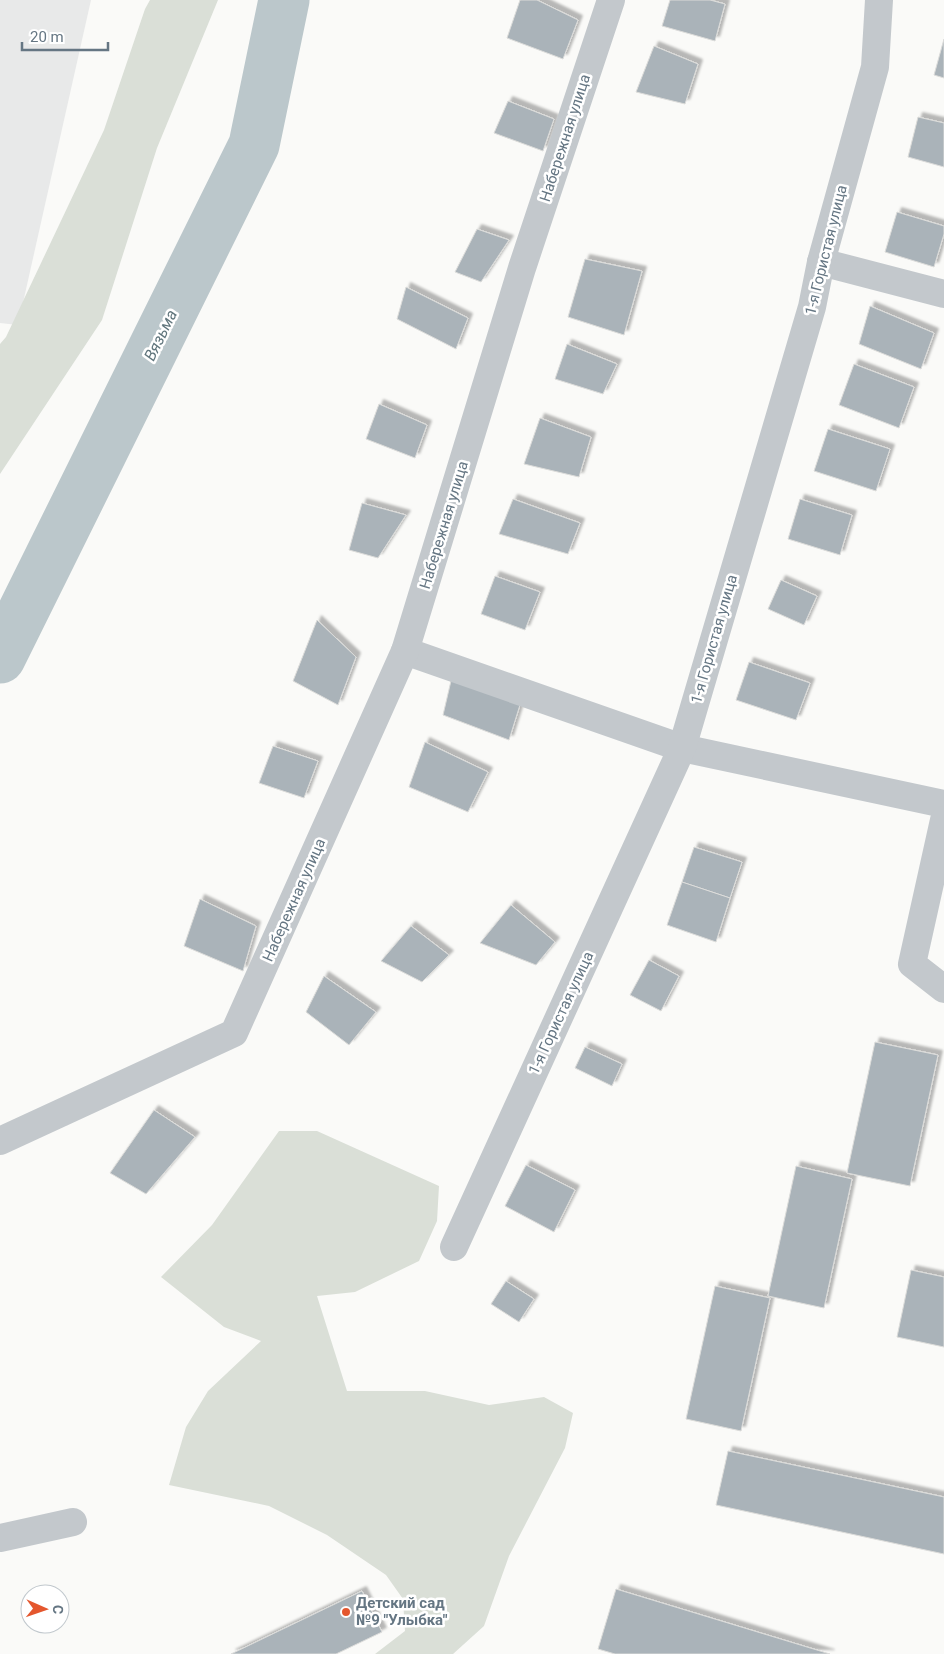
<svg xmlns="http://www.w3.org/2000/svg" width="944" height="1654" font-family="Roboto,sans-serif">
	<style>
		.built { fill: #e8e9e9 }
		.green { fill: #dadfd7 }
		.lines { fill: none; stroke-linecap: round; stroke-linejoin: round }
		.river { stroke: #bbc7cb; stroke-width: 51 }
		.building { fill: #aab3b9; stroke: #dcdcda; filter: url(#shadow) }
		.minor { stroke: #c3c8cc; stroke-width: 28 }
		.poi-dot { fill: #e4572e; stroke: #fff; stroke-width: 2 }
		.labels { text-anchor: middle; stroke-width: 5; stroke-linejoin: round; paint-order: stroke }
		.street-label { font-size: 15px; fill: #657683; stroke: #fff }
		.poi-label { font-size: 15px; font-weight: bold; fill: #657683; stroke: #fff; text-anchor: start }
		.water-label { font-size: 16px; font-style: italic; fill: #60757c; stroke: #fff }
	</style>
	<defs>
		<filter id="shadow"><feDropShadow dx="4.5" dy="-4.5" stdDeviation="1" flood-color="#0004"/></filter>
	</defs>
	<rect width="100%" height="100%" fill="#fafaf8"/>
	<!-- built -->
	<polygon class="built" points="0,0 91,0 18,325 0,323"/>
	<!-- green -->
	<g class="green">
		<polygon points="150,0 218,0 157,148 102,320 0,474 0,344 6,337 104,130 145,9"/>
		<polygon points="279,1131 317,1131 439,1186 437,1221 419,1261 355,1292 317,1296 347,1391 425,1391 489,1405 544,1397 573,1413 565,1448 509,1556 484,1626 453,1654 375,1654 405,1631 403,1599 386,1575 327,1535 269,1506 169,1485 186,1427 208,1391 261,1341 224,1327 161,1277 212,1225"/>
	</g>
	<g class="lines">
		<!-- river -->
		<polyline class="river" points="0,658 254,145 284,0"/>
	</g>
	<!-- building -->
	<g class="building">
		<polygon points="520,0 537,0 578,20 563,59 507,38"/>
		<polygon points="670,0 710,0 725,4 715,41 662,26"/>
		<polygon points="944,39 944,78 934,75"/>
		<polygon points="654,46 698,64 685,104 636,92"/>
		<polygon points="508,101 554,119 543,151 494,133"/>
		<polygon points="918,117 944,123 944,167 908,157"/>
		<polygon points="897,212 944,226 944,234 934,267 885,252"/>
		<polygon points="477,229 509,240 481,282 455,272"/>
		<polygon points="585,259 642,271 624,335 568,317"/>
		<polygon points="406,287 468,318 456,349 397,319"/>
		<polygon points="870,306 934,333 921,369 859,344"/>
		<polygon points="567,344 617,364 603,394 555,379"/>
		<polygon points="854,364 914,387 899,428 839,405"/>
		<polygon points="379,404 427,425 415,458 366,439"/>
		<polygon points="540,418 591,437 579,477 524,464"/>
		<polygon points="828,429 890,449 876,491 814,471"/>
		<polygon points="513,499 580,523 568,554 499,534"/>
		<polygon points="800,499 852,515 840,555 788,539"/>
		<polygon points="362,503 406,515 378,558 349,550"/>
		<polygon points="495,576 540,592 525,630 481,614"/>
		<polygon points="781,580 817,596 804,625 768,609"/>
		<polygon points="317,620 356,657 338,705 293,681"/>
		<polygon points="749,662 810,683 796,720 736,700"/>
		<polygon points="454,668 524,692 509,740 443,715"/>
		<polygon points="425,742 488,772 468,812 409,787"/>
		<polygon points="273,746 318,761 304,798 259,783"/>
		<polygon points="694,847 742,862 730,898 682,882"/>
		<polygon points="682,882 730,898 716,942 667,925"/>
		<polygon points="200,899 256,926 243,971 184,946"/>
		<polygon points="511,905 555,942 536,965 480,943"/>
		<polygon points="411,926 449,955 422,982 381,961"/>
		<polygon points="649,960 679,976 661,1011 630,995"/>
		<polygon points="324,976 376,1012 349,1045 306,1012"/>
		<polygon points="875,1042 938,1055 910,1186 847,1173"/>
		<polygon points="585,1047 622,1064 612,1086 575,1068"/>
		<polygon points="154,1110 195,1137 146,1194 110,1173"/>
		<polygon points="526,1165 575,1190 554,1232 505,1206"/>
		<polygon points="796,1166 852,1179 824,1308 768,1296"/>
		<polygon points="911,1270 944,1277 944,1347 897,1337"/>
		<polygon points="506,1281 534,1299 519,1322 491,1304"/>
		<polygon points="715,1286 770,1298 741,1431 686,1419"/>
		<polygon points="728,1451 944,1497 944,1554 716,1505"/>
		<polygon points="616,1589 830,1654 615,1654 598,1649"/>
		<polygon points="362,1591 382,1632 336,1654 231,1654"/>
	</g>
	<g class="lines">
		<!-- minor -->
		<g class="minor">
			<polyline points="821,262 944,294"/>
			<polyline points="405,651 682,748 944,804"/>
			<polyline points="944,820 912,964 944,989"/>
			<polyline points="0,1141 234,1033 405,651 522,268 611,0"/>
			<polyline points="454,1247 682,748 812,307 821,262 875,67 879,0"/>
			<polyline points="0,1538 73,1522"/>
		</g>
	</g>
	<!-- markers -->
	<circle class="poi-dot" cx="346" cy="1612" r="5"/>
	<g class="labels">
		<!-- street labels -->
		<g class="street-label">
			<text transform="translate(565 138) rotate(-72)" y="5">Набережная улица</text>
			<text transform="translate(826 250) rotate(-76)" y="5">1-я Гористая улица</text>
			<text transform="translate(444 525) rotate(-73)" y="5">Набережная улица</text>
			<text transform="translate(714 639) rotate(-74)" y="5">1-я Гористая улица</text>
			<text transform="translate(294 900) rotate(-66)" y="5">Набережная улица</text>
			<text transform="translate(561 1013) rotate(-65)" y="5">1-я Гористая улица</text>
		</g>
		<!-- poi labels -->
		<g class="poi-label">
			<text x="356" y="1608">Детский сад<tspan x="356" dy="17">№9 "Улыбка"</tspan></text>
		</g>
		<!-- water labels -->
		<g class="water-label">
			<text transform="translate(160 335) rotate(-64)" y="6">Вязьма</text>
		</g>
	</g>
	<!-- north arrow -->
	<g transform="translate(45 1609) rotate(92)"><circle r="24" fill="#ffffff" stroke="#c1c8cd"/>
	<path d="M0-4L9 19L0 12L-9 19Z" fill="#e4572e"/>
	<text y="-8" font-size="14" font-weight="bold" text-anchor="middle" fill="#657683">С</text>
	</g>
	<!-- scale -->
	<path d="M22 42v8h86v-8" fill="none" stroke="#657683" stroke-width="2.5"/>
	<text x="30" y="42" font-size="15" fill="#657683" stroke="#ffffff" stroke-width="4" paint-order="stroke">20 m</text>
</svg>
